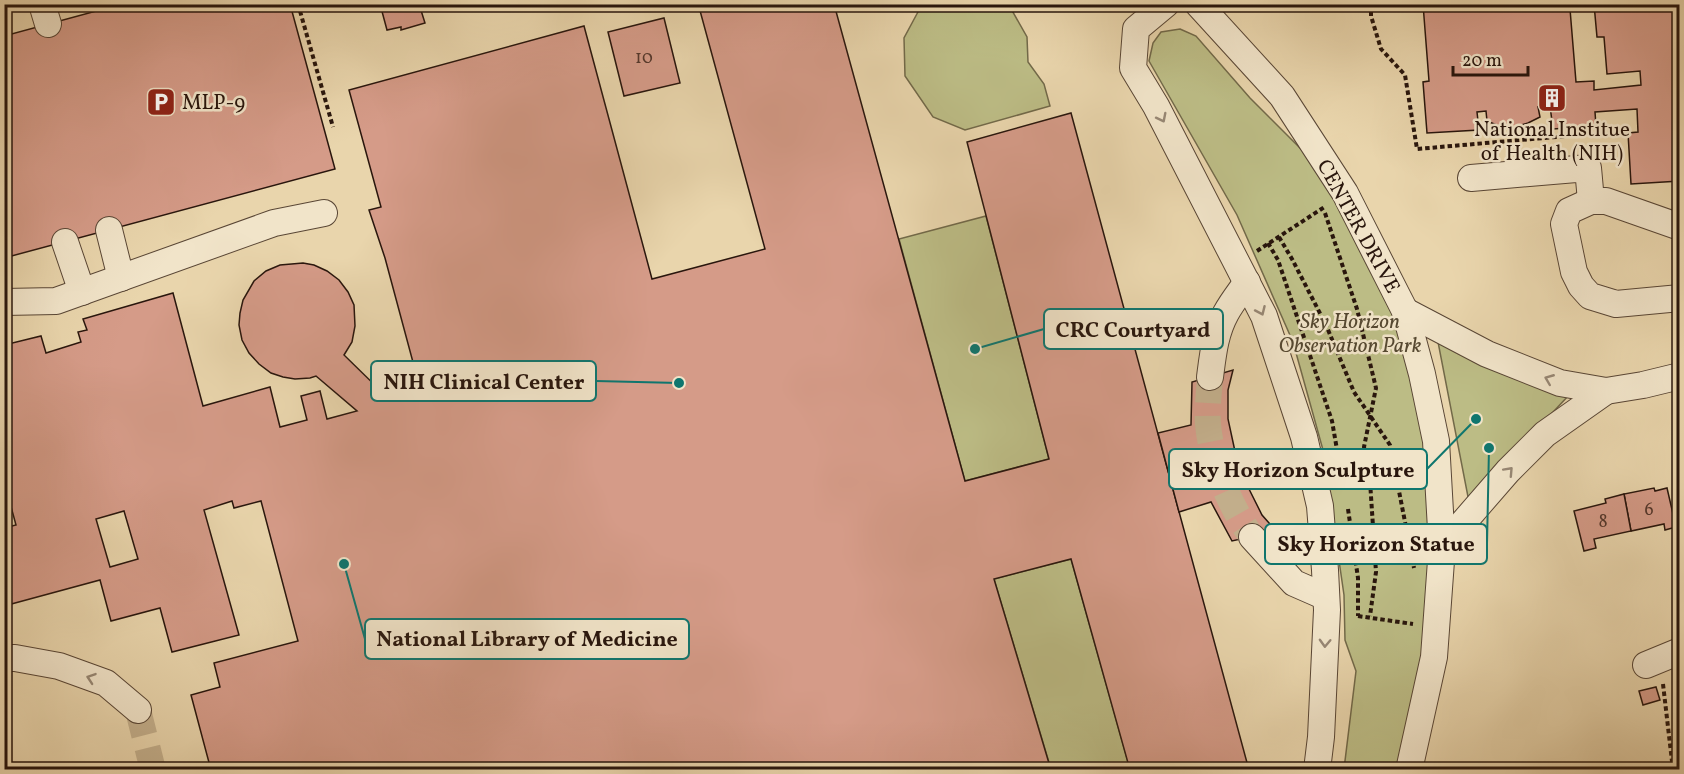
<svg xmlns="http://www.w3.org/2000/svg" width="1684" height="774" font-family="Vollkorn,serif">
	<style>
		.green { fill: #bcbc85; stroke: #726949; stroke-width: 1.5 }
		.building { fill: #d59b88; stroke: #29160d; stroke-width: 1.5; fill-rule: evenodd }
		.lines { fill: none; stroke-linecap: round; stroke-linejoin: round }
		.minor-tunnel { stroke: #c3af8c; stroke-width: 26; stroke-dasharray: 26 13; stroke-linecap: butt }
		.minor-casing { stroke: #594635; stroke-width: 28 }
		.path { stroke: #29160d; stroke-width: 4; stroke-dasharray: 4.5 3; stroke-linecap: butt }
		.minor { stroke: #f1e4c9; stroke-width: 26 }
		.oneway { stroke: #978774 }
		.labels { text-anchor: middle; stroke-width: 5; stroke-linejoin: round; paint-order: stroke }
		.number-label { font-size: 18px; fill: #54372c }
		.poi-label { font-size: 21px; fill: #29160d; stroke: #f1e4c9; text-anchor: start }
		.street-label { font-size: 21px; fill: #29160d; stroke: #f1e4c9 }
		.park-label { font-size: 21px; font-style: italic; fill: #554831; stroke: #f1e4c9 }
		.leader { fill: none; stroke: #0f766e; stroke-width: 2 }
		.callout-dot { fill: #0f766e; stroke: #f1e4c9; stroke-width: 2 }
		.callout { fill: #f1e4c9; stroke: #0f766e; stroke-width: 2 }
		.callout-label { font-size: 22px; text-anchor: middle; font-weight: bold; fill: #29160d }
	</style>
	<rect width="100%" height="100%" fill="#e9d5ac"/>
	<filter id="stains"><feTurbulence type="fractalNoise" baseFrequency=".00333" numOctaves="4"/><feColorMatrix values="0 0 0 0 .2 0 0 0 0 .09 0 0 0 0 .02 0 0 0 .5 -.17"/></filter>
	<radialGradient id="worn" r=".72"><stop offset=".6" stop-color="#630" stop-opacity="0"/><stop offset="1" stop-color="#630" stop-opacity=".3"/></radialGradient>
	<!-- green -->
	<g class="green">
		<polygon points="1003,5 1010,7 1027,37 1028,62 1044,84 1050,106 965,130 933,117 905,76 904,38 919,10 935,5"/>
		<polygon points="1180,29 1196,36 1250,98 1345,193 1405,311 1442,547 1409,769 1344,769 1356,671 1345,640 1344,595 1323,450 1293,342 1237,215 1149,61 1153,43 1161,32"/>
		<polygon points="986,216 1049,459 965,481 899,239"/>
		<polygon points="1438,342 1569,395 1469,502"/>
		<polygon points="1071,559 1130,769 1051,769 994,579"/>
	</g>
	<!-- building -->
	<g class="building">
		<polygon points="122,4 290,4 335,169 4,258 4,36"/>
		<polygon points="380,4 419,4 425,23 401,30 401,27 387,30"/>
		<path d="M708 4H834L965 481 1049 459 967 142 1071 113 1249 770H1130L1071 559 994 579 1051 770H211L191 695 220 687 214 663 298 641 261 501 234 508 232 501 204 510 239 635 172 652 160 608 111 621 100 580 4 606V528L16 525 4 481V345L41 336 46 353 81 342 78 332 87 330 83 319 173 293 203 406 270 387 280 427 307 420 301 396 320 391 327 419 357 411 316 376 310 378 295 379 283 377 271 373 259 364 249 353 242 340 239 325 240 313 243 300 254 281 266 271 280 265 303 263 314 265 327 271 339 280 348 292 354 305 355 326 352 342 344 355 390 400 421 392 385 258 369 210 381 207 349 90 584 26 652 279 765 249 699 7ZM124 511 138 559 110 567 96 519Z"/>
		<polygon points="1423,4 1576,4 1577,9 1570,9 1576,82 1594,81 1594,90 1641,85 1640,71 1607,74 1604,37 1597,37 1594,4 1680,4 1680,181 1631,184 1628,133 1638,132 1637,109 1595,112 1596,126 1553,129 1550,106 1538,107 1540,117 1528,123 1515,127 1499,126 1487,121 1486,111 1477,112 1479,130 1427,133 1423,82 1429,81"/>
		<polygon points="664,18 680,83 624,96 608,32"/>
		<polygon points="1233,370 1228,390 1228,419 1236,456 1249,489 1262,515 1276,531 1232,541 1211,502 1179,512 1158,433 1191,425 1192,382"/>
		<polygon points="1654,488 1655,491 1667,488 1676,527 1665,530 1664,524 1631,531 1624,494"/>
		<polygon points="1624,494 1631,531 1594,539 1596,548 1584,551 1574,511 1606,503 1605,499"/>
		<polygon points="1656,687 1660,700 1643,705 1639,691"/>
	</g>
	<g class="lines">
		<!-- minor-tunnel -->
		<g class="minor-tunnel">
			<path d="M1210 377C1209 392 1207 408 1208 424 1211 461 1230 507 1252 537"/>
			<polyline points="138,710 153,770"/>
		</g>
		<!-- minor casing -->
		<g class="minor-casing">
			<g id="minor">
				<polyline points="42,4 48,24"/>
				<polyline points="1166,4 1136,29 1133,68 1156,106 1264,316 1304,437 1320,506 1325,570 1327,610 1321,737 1317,770"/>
				<polyline points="1198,4 1282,96 1345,193 1405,311 1422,374 1436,441 1442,547 1434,657 1409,770"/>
				<polyline points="1471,178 1588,168 1591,201"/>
				<polyline points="1680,227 1606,201 1591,201 1569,211 1564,224 1574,272 1581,286 1590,296 1616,304 1680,298"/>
				<polyline points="109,230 121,278"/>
				<polyline points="65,242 82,292"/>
				<polyline points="4,302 56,301 274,223 324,213"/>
				<polyline points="1405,311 1487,354 1560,383 1606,391 1643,385 1680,376"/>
				<path d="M1210 377C1213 354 1215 333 1226 313 1232 302 1240 292 1247 282"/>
				<polyline points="1252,537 1294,583 1326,597"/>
				<polyline points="1442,547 1508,471 1545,434 1606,391"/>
				<polyline points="4,658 15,658 59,666 106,683 138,710"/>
				<polyline points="1646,665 1680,651"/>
			</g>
		</g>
		<!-- path -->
		<g class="path">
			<polyline points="298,4 333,127"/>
			<polyline points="1371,4 1371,16 1381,49 1405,75 1417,149 1590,134"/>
			<polyline points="1325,213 1357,309 1376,388 1364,447 1370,481 1376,572 1370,616"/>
			<polyline points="1279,237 1292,259 1326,325 1354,392 1390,445 1414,568"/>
			<polyline points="1268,243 1278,260 1332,421 1343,484"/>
			<polyline points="1257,251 1326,206"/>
			<polyline points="1348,509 1358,578 1358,616"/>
			<polyline points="1358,616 1413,624"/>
			<polyline points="1663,684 1673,770"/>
		</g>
		<!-- minor -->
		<use href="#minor" class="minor"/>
	</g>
	<!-- one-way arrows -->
	<defs><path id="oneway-chevron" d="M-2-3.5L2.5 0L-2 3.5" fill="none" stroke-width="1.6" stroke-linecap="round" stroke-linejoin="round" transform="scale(1.5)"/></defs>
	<g class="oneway">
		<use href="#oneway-chevron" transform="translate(1162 118) rotate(63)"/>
		<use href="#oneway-chevron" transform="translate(1261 311) rotate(66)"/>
		<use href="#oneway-chevron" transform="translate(1549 379) rotate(-158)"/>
		<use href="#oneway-chevron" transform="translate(1509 471) rotate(-47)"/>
		<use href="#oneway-chevron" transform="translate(1325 643) rotate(92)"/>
		<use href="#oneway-chevron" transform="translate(91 678) rotate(-161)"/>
	</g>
	<!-- icons -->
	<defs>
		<g id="building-square" transform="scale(1.5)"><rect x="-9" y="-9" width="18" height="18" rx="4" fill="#8f2418" stroke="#f1e4c9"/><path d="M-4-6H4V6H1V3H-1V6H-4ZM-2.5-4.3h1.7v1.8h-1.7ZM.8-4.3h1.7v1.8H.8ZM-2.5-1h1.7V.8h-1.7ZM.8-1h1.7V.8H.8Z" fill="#fff"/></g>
		<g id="parking-square" transform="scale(1.5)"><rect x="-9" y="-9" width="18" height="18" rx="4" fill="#8f2418" stroke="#f1e4c9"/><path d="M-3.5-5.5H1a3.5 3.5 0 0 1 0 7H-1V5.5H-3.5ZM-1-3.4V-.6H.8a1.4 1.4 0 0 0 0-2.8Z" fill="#fff"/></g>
	</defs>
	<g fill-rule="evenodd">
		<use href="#building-square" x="1552" y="98"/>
		<use href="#parking-square" x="161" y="102"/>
	</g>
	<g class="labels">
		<!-- number labels -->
		<g class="number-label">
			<text x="644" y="63">10</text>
			<text x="1649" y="515">6</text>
			<text x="1603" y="527">8</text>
		</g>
		<!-- poi labels -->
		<g class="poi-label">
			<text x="182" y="109">MLP-9</text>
			<text x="1552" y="136" text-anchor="middle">National Institue<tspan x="1552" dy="24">of Health (NIH)</tspan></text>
		</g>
		<!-- street labels -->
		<g class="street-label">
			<text transform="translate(1359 226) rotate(61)" y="7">CENTER DRIVE</text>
		</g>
		<!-- park labels -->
		<g class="park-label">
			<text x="1350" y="328">Sky Horizon<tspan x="1350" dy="24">Observation Park</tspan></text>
		</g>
	</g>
	<!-- callouts -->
	<path class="leader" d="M975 349L1044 329M679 383L596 381M1476 419L1427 469M1489 448L1487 544M344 564L365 639"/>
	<g class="callout-dot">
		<circle cx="975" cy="349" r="6"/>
		<circle cx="679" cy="383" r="6"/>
		<circle cx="1476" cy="419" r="6"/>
		<circle cx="1489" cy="448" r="6"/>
		<circle cx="344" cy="564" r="6"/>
	</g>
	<g class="callout">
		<rect x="1044" y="309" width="179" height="40" rx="6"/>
		<rect x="371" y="361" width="225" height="40" rx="6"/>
		<rect x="1169" y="449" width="258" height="40" rx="6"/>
		<rect x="1265" y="524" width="222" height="40" rx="6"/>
		<rect x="365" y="619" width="324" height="40" rx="6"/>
	</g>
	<g class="callout-label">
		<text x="1133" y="337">CRC Courtyard</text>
		<text x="484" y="389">NIH Clinical Center</text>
		<text x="1298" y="477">Sky Horizon Sculpture</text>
		<text x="1376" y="551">Sky Horizon Statue</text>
		<text x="527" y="646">National Library of Medicine</text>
	</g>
	<!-- margin -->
	<rect width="1684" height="774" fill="none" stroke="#e9d5ac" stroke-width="24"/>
	<rect x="6" y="6" width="1672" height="762" fill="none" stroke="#29160d" stroke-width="3"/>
	<rect x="12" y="12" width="1660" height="750" fill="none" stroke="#29160d" stroke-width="1.5"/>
	<!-- scale -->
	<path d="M1453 66v9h75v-9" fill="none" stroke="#29160d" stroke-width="3"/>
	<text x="1462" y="66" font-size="18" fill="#29160d" stroke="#f1e4c9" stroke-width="4.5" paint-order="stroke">20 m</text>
	<rect width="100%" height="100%" filter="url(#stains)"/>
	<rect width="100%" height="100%" fill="url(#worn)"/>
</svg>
